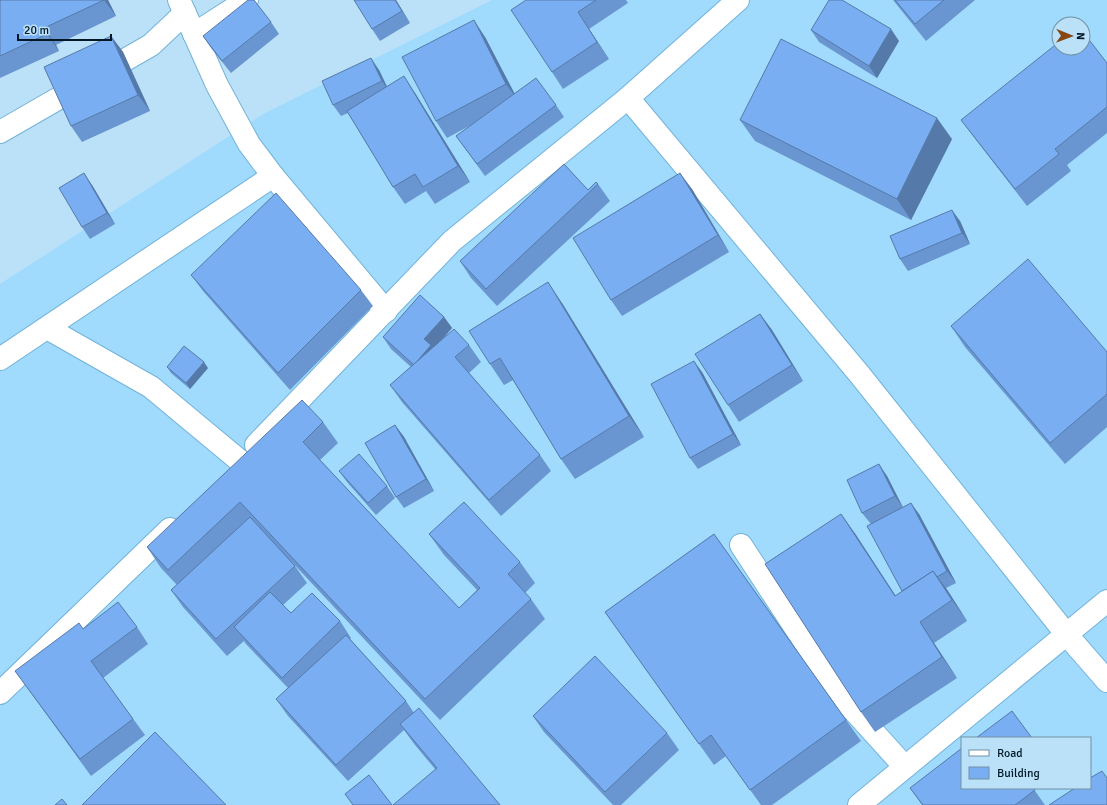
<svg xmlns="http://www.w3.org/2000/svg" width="1107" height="805" font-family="Signika,sans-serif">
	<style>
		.built { fill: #a0dafd; fill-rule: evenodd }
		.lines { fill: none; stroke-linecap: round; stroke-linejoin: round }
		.minor-casing { stroke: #72b3d9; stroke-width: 24 }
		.minor { stroke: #fff; stroke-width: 22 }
		.wall { fill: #6996d0 }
		.shaded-wall { fill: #557aa9 }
		.building { fill: #7aaef2; stroke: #557aa9 }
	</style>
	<rect width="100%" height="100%" fill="#bbe1f9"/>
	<!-- built -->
	<path class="built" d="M492 0H1107V805H0V284L265 113ZM1059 24H1083V48H1059ZM962 738H1090V788H962Z"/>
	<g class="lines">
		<!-- minor casing -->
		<g class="minor-casing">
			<g id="minor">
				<polyline points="179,0 217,85 249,144 273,176 386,311"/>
				<polyline points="194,34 247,0"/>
				<polyline points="628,98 860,375 1067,635 1107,681"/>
				<polyline points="0,132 151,45 185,13"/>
				<polyline points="47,328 151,387 240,461"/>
				<polyline points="0,359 273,176"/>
				<polyline points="256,445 452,241 628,98 738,0"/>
				<polyline points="741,545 838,693 905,767"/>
				<polyline points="0,693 170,529"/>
				<polyline points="859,805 1107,601"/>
			</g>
		</g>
		<!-- minor -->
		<use href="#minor" class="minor"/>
	</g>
	<!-- wall -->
	<g class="wall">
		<polygon points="0,0 108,0 116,16 56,45 59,51 0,78"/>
		<polygon points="396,0 410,23 380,41 372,29"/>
		<polygon points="526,0 626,0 628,3 589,29 609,59 563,89 552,72"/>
		<polygon points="893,0 975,0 926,41"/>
		<polygon points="271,22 279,34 231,73 211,48 203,36"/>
		<polygon points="811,30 899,41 877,78 819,42"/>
		<polygon points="111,36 123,52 150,111 82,142 71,126"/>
		<polygon points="485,37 514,93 556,105 564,117 485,176 456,136 471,125 447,138 436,121"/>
		<polygon points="1107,63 1107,133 1067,165 1071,171 1027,206 973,136 961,120"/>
		<polygon points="379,70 387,87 415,93 470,182 435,204 426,191 405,204 393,187 348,113 341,116 333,105"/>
		<polygon points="740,120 952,139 911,220 755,141"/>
		<polygon points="598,184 610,201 497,306 471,278 460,261"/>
		<polygon points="92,185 115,224 90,239 82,227"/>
		<polygon points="692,189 729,252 622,316 611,300"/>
		<polygon points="960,221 970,244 908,271 900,259"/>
		<polygon points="191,275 361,290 373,306 290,390 203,291"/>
		<polygon points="562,303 644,437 575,479 561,459 513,380 504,385 490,364"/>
		<polygon points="760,314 772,330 803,381 739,422 728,405"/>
		<polygon points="444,317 452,328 442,340 469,345 481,362 469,373 540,455 551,471 501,516 402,402 390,385 411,367 391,349 383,337"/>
		<polygon points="951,326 1107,352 1107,427 1065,464 965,347"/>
		<polygon points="167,367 208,368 190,389 171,373"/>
		<polygon points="702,372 741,445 698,469 690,458"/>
		<polygon points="323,422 338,443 320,460 459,608 477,590 444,555 429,534 520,562 535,583 525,593 531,599 545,619 440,720 289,559 295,566 307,583 283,605 291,613 340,621 351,638 350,639 406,701 414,713 500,805 435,769 415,745 404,730 348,781 288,716 276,699 288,688 246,644 244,641 227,656 183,607 171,590 177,585 161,568 147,547"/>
		<polygon points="395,425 404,437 434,491 404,508 396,497"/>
		<polygon points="339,471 387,486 395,498 376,515 347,482"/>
		<polygon points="887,476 903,507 919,514 956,583 946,588 967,621 934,643 957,678 875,732 861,712 841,514 856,535 896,596 902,591 871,524 862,513"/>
		<polygon points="714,534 861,741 772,805 761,805 726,756 714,765 605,612"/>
		<polygon points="137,627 148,644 103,678 145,735 91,776 15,671 83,629"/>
		<polygon points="533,716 667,733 679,750 621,805 613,805 544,732"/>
		<polygon points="910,788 1033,788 1045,805 922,805"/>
	</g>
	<!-- shaded-wall -->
	<g class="shaded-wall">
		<polygon points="104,0 108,0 116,16"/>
		<polygon points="395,0 396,0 410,23 402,11"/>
		<polygon points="578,12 589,29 609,59 597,42"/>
		<polygon points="474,20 485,37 518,100 506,84"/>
		<polygon points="44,28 56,45 59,51 47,34"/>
		<polygon points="891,29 899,41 877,78 869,66"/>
		<polygon points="111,36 123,52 150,111 138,95"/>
		<polygon points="371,58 379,70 390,93 382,81"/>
		<polygon points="404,76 415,93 470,182 458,166"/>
		<polygon points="937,118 952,139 911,220 897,199"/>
		<polygon points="84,173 92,185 115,224 107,213"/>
		<polygon points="680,173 692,189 729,252 718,235"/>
		<polygon points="952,210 960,221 970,244 962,233"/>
		<polygon points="548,282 562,303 644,437 629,416"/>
		<polygon points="760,314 772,330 803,381 792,365"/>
		<polygon points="444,317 452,328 433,349 414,365 424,339"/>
		<polygon points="694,361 702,372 741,445 733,434"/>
		<polygon points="204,362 208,368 190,389 186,383"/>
		<polygon points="395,425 404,437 434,491 426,479"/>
		<polygon points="879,464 887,476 903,508 895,496"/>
		<polygon points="911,503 919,514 956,583 947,571"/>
		<polygon points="841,514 856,535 909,617 895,596"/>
		<polygon points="933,571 948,591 967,621 952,600"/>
		<polygon points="920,622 934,643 957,678 942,657"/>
	</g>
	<!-- building -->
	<g class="building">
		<polygon points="0,0 104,0 44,28 47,34 0,56"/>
		<polygon points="248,0 254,0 271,22 222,61 203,36"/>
		<polygon points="354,0 395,0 402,11 372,29"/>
		<polygon points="526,0 596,0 578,12 597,42 552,72 511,10"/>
		<polygon points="829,0 842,0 891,29 869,66 811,30"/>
		<polygon points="895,0 944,0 915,24"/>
		<polygon points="474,20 506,84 436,121 402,57"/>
		<polygon points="1083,32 1107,63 1107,107 1055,149 1059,154 1015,189 961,120 1059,42 1059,48 1083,48"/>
		<polygon points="111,36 138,95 71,126 44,67"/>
		<polygon points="781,39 937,118 897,199 740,120"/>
		<polygon points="371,58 382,81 333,105 322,81"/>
		<polygon points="404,76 458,166 423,187 415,174 393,187 347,111"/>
		<polygon points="536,78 556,105 477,164 456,136"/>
		<polygon points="564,164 588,190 596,182 598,184 486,289 460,261"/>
		<polygon points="84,173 107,213 82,227 59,188"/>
		<polygon points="680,173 718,235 611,300 573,238"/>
		<polygon points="276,193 361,290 278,373 191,275"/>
		<polygon points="952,210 962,233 900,259 890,236"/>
		<polygon points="1028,259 1107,352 1107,394 1050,443 951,326"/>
		<polygon points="548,282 629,416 561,459 500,358 490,364 469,331"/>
		<polygon points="420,295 444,317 424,339 431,345 414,365 383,337"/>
		<polygon points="760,314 792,365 728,405 695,354"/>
		<polygon points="454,329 469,345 455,357 540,455 489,500 390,385"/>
		<polygon points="184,346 204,362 186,383 167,367"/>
		<polygon points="694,361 733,434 690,458 651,384"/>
		<polygon points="302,400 323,422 303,442 459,608 480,588 429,534 464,502 520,562 508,574 531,599 425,699 240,502 168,570 147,547"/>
		<polygon points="395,425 426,479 396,497 365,443"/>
		<polygon points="359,454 387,486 368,503 339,471"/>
		<polygon points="879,464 895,496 862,513 847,480"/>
		<polygon points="911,503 947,571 937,577 933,571 902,591 867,526"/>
		<polygon points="841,514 895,596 933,571 952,600 920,622 942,657 861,712 765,564"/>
		<polygon points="250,517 295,566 216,639 171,590"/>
		<polygon points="714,534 846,720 750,790 711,735 699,744 605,612"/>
		<polygon points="270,592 291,613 312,593 340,621 282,678 234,627"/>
		<polygon points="118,602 137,627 91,661 133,719 80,759 15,671 79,623 83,629"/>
		<polygon points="346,635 406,701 336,765 276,699"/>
		<polygon points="595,656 667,733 605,792 533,716"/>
		<polygon points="419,708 500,805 393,805 437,768 400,724"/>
		<polygon points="1012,711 1032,738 976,738"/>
		<polygon points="155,732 226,805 82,805"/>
		<polygon points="962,748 962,788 1033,788 1035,790 1015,805 923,805 910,788"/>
		<polygon points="1102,771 1107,778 1107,805 1049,805 1075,788 1090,788 1090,778"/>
		<polygon points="369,775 392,805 353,805 345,794"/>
		<polygon points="62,799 67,805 55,805"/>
	</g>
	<!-- legend -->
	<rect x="961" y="737" width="130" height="52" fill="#bbe1f9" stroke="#7091a5"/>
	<rect x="969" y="750" width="20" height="6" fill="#ffffff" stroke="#7091a5"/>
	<text x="997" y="757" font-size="12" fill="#001826">Road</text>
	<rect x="969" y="767" width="20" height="12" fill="#7aaef2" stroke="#7091a5"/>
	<text x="997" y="777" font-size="12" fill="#001826">Building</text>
	<!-- north arrow -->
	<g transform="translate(1071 36) rotate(91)"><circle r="19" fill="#bbe1f9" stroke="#7091a5"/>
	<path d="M0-3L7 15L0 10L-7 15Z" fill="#884710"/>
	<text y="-6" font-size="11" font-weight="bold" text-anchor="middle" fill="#001826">N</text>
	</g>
	<!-- scale -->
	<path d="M18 34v6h93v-6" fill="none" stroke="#001826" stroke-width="2"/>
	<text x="24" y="34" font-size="12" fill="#001826" stroke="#bbe1f9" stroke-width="3" paint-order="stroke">20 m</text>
</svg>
